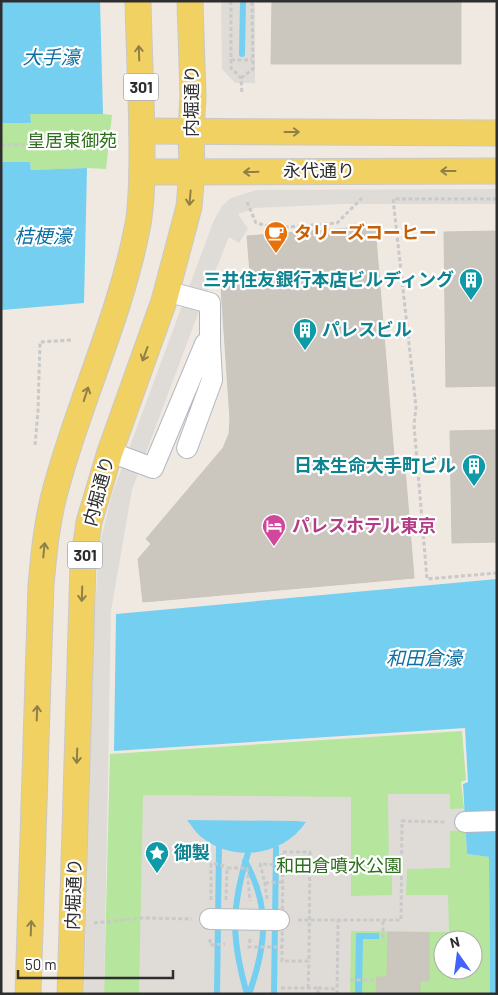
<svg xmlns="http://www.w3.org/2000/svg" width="498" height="995" font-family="Barlow,'Noto Sans JP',sans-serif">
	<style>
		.green { fill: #b6e59e; fill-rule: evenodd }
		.plaza { fill: #dfdcd8 }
		.water { fill: #75cff0 }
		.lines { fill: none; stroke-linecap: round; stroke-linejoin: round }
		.stream { stroke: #75cff0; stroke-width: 6 }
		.building { fill: #cbc7bf; stroke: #cbc5ba }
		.minor-casing { stroke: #b4b7c1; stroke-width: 22 }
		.major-casing { stroke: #c9c9c9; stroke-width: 27 }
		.path { stroke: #c9c9c9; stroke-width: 3; stroke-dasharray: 4 2.5; stroke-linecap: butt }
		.minor { stroke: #fff; stroke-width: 20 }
		.major { stroke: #f2d163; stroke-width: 25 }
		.oneway { stroke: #908048 }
		.labels { text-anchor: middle; stroke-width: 4.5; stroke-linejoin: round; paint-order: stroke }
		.shield { fill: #fff; stroke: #6d6d6d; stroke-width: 1 }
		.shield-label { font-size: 16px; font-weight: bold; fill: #2e2e2e }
		.street-label { font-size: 18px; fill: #2e2e2e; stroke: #fff }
		.park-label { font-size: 18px; fill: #2c6e1b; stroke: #fff }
		.food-label { font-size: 18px; font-weight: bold; fill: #c56008; stroke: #fff; text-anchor: start }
		.culture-label { font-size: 18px; font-weight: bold; fill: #0d838f; stroke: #fff; text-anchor: end }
		.hotel-label { font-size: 18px; font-weight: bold; fill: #b23c85; stroke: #fff; text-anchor: start }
		.water-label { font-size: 19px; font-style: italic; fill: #0d6fa3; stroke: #fff }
	</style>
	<rect width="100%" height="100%" fill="#efe9e1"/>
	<!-- green -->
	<g class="green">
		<polygon points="30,114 103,114 112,115 106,169 87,168 31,170 30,162 1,162 1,123 30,123"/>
		<path d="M462 731 466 780 461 782 464 808 497 807 466 834 467 854 489 857 490 994H104L110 754ZM443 940H473V970H443Z"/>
	</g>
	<!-- plaza -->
	<g class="plaza">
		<polygon points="221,1 255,1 255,83 235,83 222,69"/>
		<polygon points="497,189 497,204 343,204 255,208 238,214 248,229 239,243 229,237 198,314 132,490 111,611 104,994 84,994 94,625 99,547 112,494 214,220 222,206 231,198 256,190"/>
		<polygon points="388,794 450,794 450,809 497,807 497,832 464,833 464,830 450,831 450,868 407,869 406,895 448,895 449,932 351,931 350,994 139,994 143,795 351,797 351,896 392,895 392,870 389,870"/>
	</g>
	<!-- water -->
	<g class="water">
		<polygon points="1,1 100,1 103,114 30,114 31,123 1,123"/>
		<polygon points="1,162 30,162 31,170 87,168 84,303 2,310 1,569"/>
		<polygon points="497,579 497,994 490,994 489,857 467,854 463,784 468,782 465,728 114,751 116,614"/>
		<path d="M187 820 296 821 306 822C282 858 227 864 196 832 193 828 190 824 187 820Z"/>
		<polygon points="356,933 379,933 379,939 363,939 362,994 355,994"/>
	</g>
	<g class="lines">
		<!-- stream -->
		<g class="stream">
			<polyline points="242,54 243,1"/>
			<path d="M245 861C271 907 266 946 249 994"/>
			<polyline points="217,994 219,847"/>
			<path d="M247 994C231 938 231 908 248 853"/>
			<polyline points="274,994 276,848"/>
		</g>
	</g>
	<!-- building -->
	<g class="building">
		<polygon points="272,1 461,1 461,64 271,64"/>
		<polygon points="375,226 395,469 405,468 414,578 143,602 138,559 151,544 146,539 223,448 229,434 230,419 221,287 251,284 247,236"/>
		<polygon points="497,231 497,386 446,387 444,232"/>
		<polygon points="497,430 497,542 452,543 450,431"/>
		<polygon points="388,932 429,933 429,981 420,981 420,994 376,994 377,977 387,977"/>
	</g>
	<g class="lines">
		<!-- minor casing -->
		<g class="minor-casing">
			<g id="minor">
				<polyline points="166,291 210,303 210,344"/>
				<polyline points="110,452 153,468 205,344 210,344 212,380 187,448"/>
				<polyline points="465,822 497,821"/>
				<polyline points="210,919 279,920"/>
			</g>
		</g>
		<!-- major casing -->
		<g class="major-casing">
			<g id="major">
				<polyline points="142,131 497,133"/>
				<polyline points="142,172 497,171"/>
				<path d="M28 994 41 585C44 552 47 520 56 488 80 399 121 315 138 224 142 200 142 177 142 153 142 102 139 52 138 1"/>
				<polyline points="70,994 83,565 89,522 110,452 164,301 189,207 192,172 191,132 193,96 190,1"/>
			</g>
		</g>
		<!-- path -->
		<g class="path">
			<polyline points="231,1 231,68 241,78 242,94"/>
			<polyline points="231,60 252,60"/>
			<polyline points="241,78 253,69 252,1"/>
			<polyline points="1,145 109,143"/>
			<polyline points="497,199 393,199 416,407 414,425 427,579 497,573"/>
			<polyline points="247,202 256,223 276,228 337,223 362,198"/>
			<polyline points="35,445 38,411 40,342 72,340"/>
			<polygon points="283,852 310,852 309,961 282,961"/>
			<polyline points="265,883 283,882"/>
			<polyline points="267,899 265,883 260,864 283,865"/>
			<polyline points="211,900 211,864 219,864 227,868"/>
			<polyline points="226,900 227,868 247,868 250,901"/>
			<polyline points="298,920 401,920 402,821 446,822"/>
			<polyline points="383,921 383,941"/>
			<polyline points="94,923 141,918 192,919"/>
			<polyline points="210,939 210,945 225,944"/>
			<polyline points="250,939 249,947 282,947"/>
			<polyline points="350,980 376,980"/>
			<polyline points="281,988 318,988 318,994"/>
			<polyline points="308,988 309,961"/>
			<polyline points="318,988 337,989"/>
			<polyline points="337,994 338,921"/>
		</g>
		<!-- minor -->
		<use href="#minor" class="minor"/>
		<!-- major -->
		<use href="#major" class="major"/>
	</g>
	<!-- one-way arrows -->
	<defs><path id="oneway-shaft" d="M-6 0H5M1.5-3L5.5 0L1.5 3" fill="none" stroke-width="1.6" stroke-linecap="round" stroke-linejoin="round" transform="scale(1.25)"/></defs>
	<g class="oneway">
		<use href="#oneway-shaft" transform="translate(139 53) rotate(-92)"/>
		<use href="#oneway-shaft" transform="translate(292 132)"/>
		<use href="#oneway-shaft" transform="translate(448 171) rotate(180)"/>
		<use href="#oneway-shaft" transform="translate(251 172) rotate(179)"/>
		<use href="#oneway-shaft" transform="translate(190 198) rotate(95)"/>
		<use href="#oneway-shaft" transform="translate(145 354) rotate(110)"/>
		<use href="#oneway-shaft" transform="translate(86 394) rotate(-72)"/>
		<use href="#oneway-shaft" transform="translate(44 550) rotate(-84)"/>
		<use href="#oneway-shaft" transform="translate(82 594) rotate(92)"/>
		<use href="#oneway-shaft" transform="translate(37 713) rotate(-88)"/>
		<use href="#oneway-shaft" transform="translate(77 756) rotate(92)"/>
		<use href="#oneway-shaft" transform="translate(31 928) rotate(-88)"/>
	</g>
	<!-- icons -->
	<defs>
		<g id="cafe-pin" transform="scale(1.25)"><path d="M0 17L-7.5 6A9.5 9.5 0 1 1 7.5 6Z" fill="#e8710a" stroke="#fff"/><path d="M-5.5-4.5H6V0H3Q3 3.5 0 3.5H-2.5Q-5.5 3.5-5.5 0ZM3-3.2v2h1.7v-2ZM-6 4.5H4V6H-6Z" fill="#fff"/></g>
		<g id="building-pin" transform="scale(1.25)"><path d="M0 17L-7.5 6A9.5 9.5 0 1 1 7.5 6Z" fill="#0f9aa8" stroke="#fff"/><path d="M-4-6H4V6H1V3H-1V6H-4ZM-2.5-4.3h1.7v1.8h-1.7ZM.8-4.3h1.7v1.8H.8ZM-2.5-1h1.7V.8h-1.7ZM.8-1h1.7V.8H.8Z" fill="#fff"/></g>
		<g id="hotel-pin" transform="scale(1.25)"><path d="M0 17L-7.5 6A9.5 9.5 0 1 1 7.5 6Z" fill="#d1479c" stroke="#fff"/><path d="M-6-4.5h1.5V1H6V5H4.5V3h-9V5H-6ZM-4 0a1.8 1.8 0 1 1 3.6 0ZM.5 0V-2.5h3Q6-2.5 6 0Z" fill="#fff"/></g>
		<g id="sight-pin" transform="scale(1.25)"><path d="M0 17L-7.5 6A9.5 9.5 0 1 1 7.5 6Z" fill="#0f9aa8" stroke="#fff"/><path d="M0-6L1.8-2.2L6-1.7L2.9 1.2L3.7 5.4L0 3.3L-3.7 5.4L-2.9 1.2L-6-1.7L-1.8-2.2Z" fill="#fff"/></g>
	</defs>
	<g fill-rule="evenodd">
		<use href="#cafe-pin" x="276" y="233"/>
		<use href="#building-pin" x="471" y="280"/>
		<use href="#building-pin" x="305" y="330"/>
		<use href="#building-pin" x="474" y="466"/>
		<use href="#hotel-pin" x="274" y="526"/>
		<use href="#sight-pin" x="157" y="853"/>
	</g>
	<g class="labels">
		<!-- shield labels -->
		<g class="shield">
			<rect x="123.5" y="73.5" width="35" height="27" rx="4"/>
			<rect x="67.5" y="541.5" width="35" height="27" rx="4"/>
		</g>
		<g class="shield-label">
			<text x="141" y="93">301</text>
			<text x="85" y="561">301</text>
		</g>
		<!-- street labels -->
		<g class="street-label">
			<text transform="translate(192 101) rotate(-90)" y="6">内堀通り</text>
			<text x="319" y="177">永代通り</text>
			<text transform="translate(99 491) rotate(-75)" y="6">内堀通り</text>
			<text transform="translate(74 894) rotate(-88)" y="6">内堀通り</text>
		</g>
		<!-- park labels -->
		<g class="park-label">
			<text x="72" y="147">皇居東御苑</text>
			<text x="339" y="872">和田倉噴水公園</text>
		</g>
		<!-- food labels -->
		<g class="food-label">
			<text x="294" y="239">タリーズコーヒー</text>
		</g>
		<!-- culture labels -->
		<g class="culture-label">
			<text x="454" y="286">三井住友銀行本店ビルディング</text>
			<text x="322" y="336" text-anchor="start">パレスビル</text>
			<text x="456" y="472">日本生命大手町ビル</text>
			<text x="174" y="859" text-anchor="start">御製</text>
		</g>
		<!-- hotel labels -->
		<g class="hotel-label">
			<text x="292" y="532">パレスホテル東京</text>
		</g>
		<!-- water labels -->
		<g class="water-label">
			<text x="51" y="64">大手濠</text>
			<text x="43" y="243">桔梗濠</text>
			<text x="424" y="665">和田倉濠</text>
		</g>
	</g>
	<!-- border -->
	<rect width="498" height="995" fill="none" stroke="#2e2e2e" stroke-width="5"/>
	<!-- north arrow -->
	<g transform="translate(458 955) rotate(346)"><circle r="24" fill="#ffffff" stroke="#ababab"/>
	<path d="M0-4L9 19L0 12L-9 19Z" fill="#4264fb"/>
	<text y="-8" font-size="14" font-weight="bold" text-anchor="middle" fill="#2e2e2e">N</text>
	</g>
	<!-- scale -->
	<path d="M18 970v8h155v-8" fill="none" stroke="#2e2e2e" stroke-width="2.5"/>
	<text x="25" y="970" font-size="15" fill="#2e2e2e" stroke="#ffffff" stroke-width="4" paint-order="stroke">50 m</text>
</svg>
